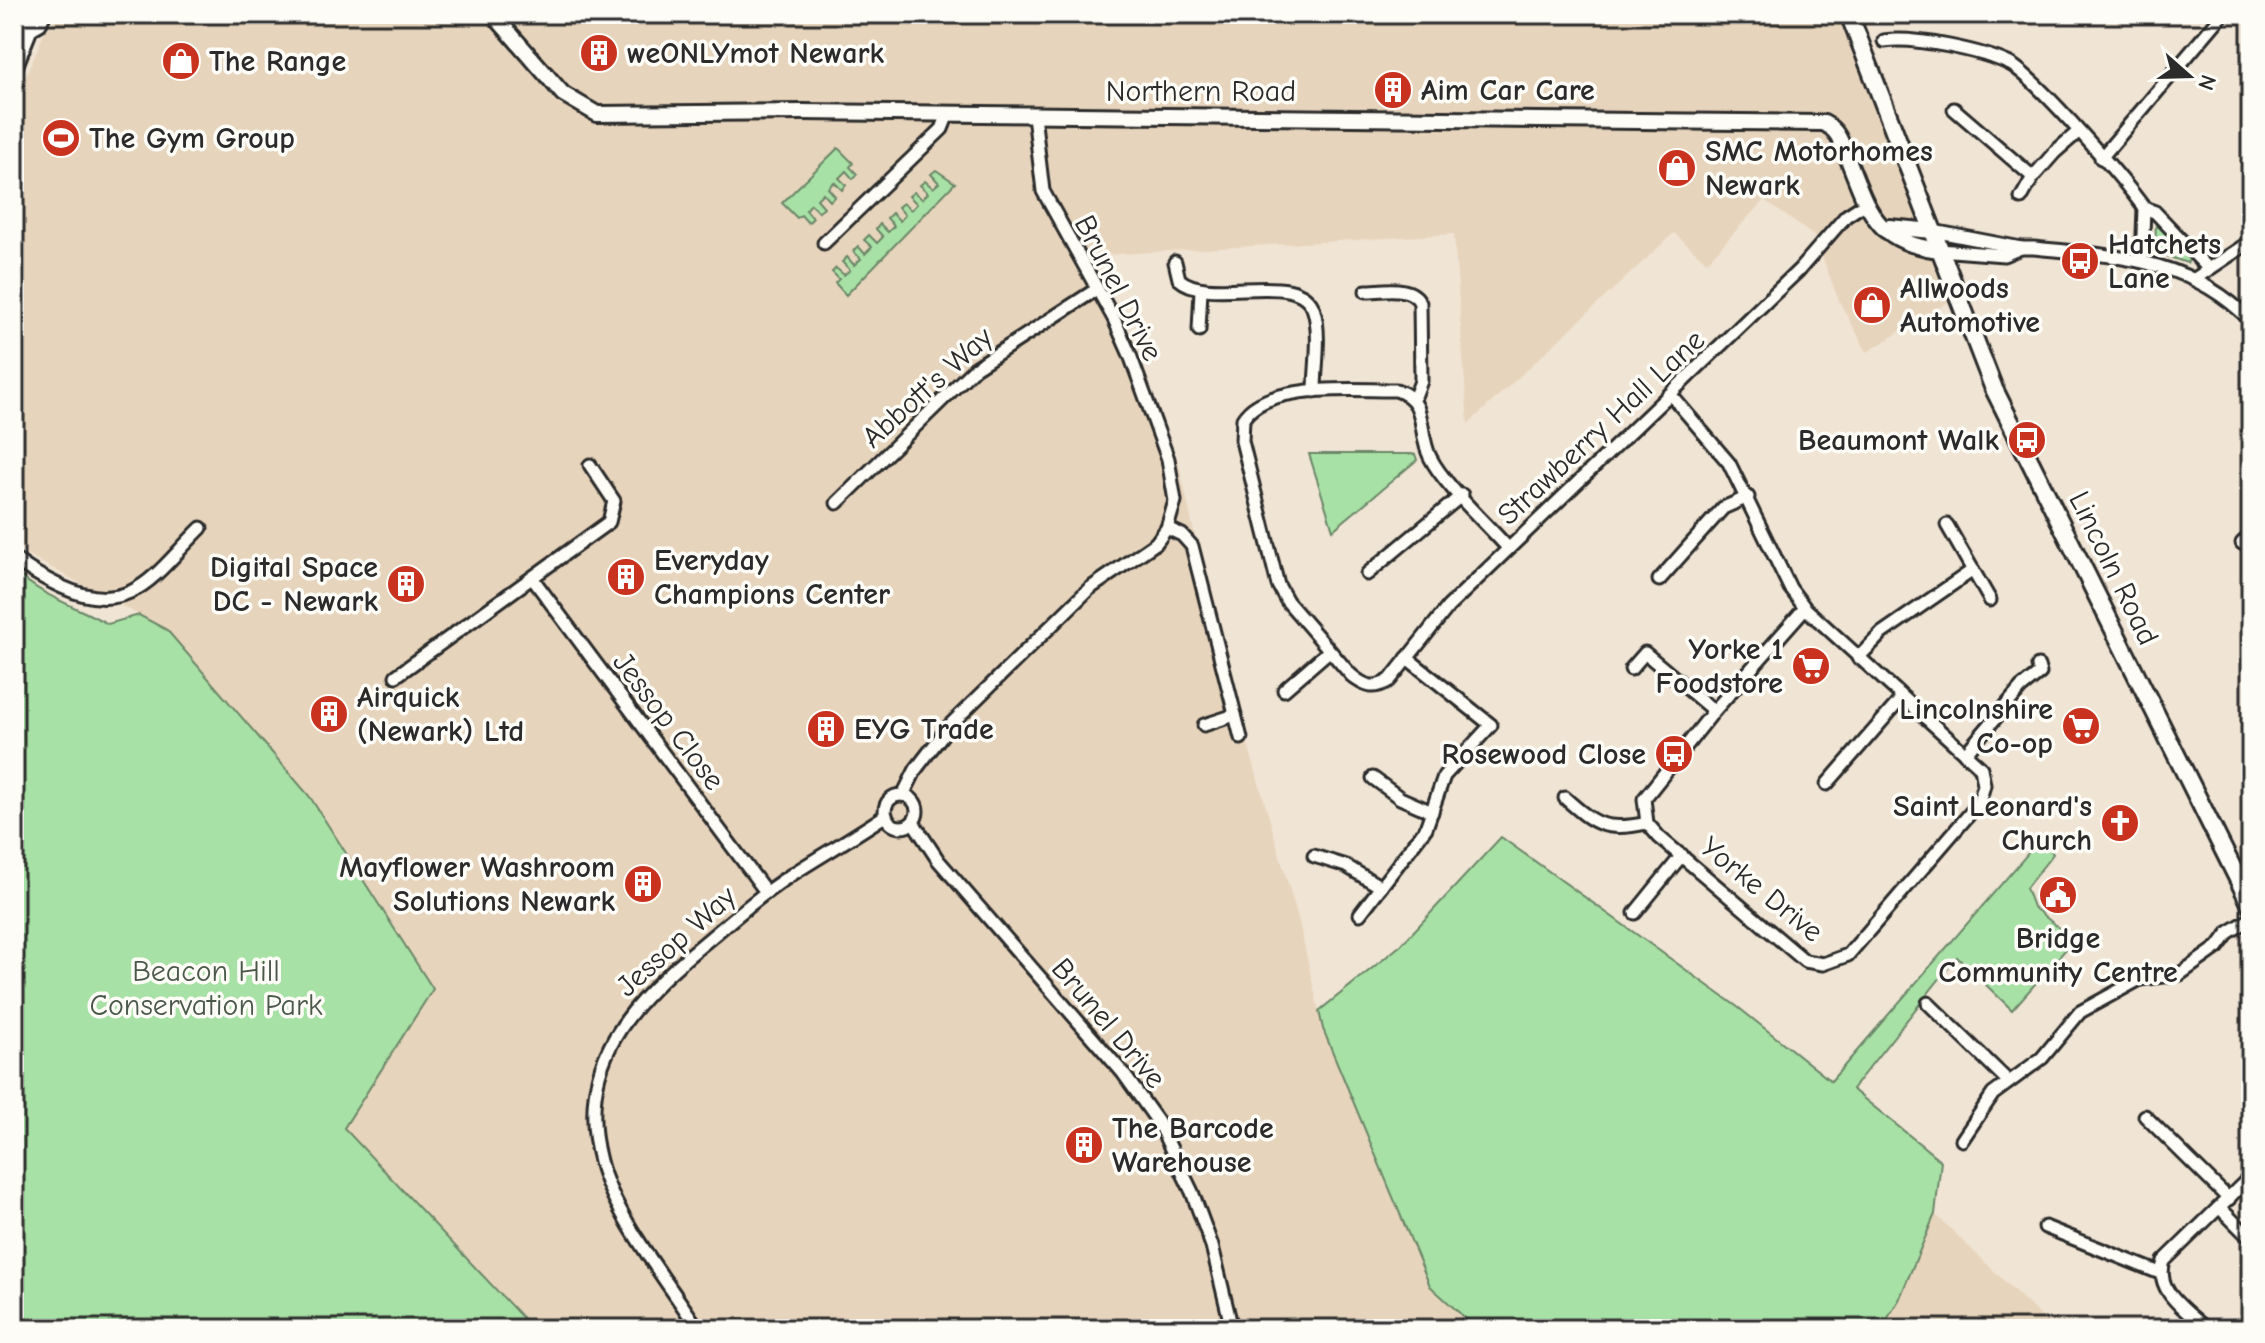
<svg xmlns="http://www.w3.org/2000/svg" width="2265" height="1343" font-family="'Comic Neue',sans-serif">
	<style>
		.built { fill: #e7d4bc }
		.green { fill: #a8e1a5; stroke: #6a8668; stroke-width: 2 }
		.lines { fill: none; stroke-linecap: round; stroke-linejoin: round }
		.minor-casing { stroke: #2b2b2b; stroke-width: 17 }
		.tertiary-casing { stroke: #2b2b2b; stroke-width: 20 }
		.secondary-casing { stroke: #2b2b2b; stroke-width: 22 }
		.minor { stroke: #fdfcf7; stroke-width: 11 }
		.tertiary { stroke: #fdfcf7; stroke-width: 14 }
		.secondary { stroke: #fdfcf7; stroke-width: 16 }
		.labels { text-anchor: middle; stroke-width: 7; stroke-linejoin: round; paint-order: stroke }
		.poi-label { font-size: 30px; font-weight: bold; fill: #2b2b2b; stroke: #fdfcf7; text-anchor: start }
		.street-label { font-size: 30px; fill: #2b2b2b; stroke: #fdfcf7 }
		.park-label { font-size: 30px; fill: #4a584a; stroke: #fdfcf7 }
	</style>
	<rect width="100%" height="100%" fill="#f0e4d4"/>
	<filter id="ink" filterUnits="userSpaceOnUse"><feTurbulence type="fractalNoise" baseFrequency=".0125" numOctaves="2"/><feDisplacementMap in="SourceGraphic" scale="16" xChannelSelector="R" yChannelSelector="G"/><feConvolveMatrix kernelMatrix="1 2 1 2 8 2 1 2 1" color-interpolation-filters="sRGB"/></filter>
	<g filter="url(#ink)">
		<!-- built -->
		<g class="built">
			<polygon points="61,14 1837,14 1950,301 1867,352 1839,301 1814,236 1764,200 1707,262 1674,233 1468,424 1454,234 1087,256 1179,464 1218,641 1298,918 1323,1029 1430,1286 1477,1329 533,1329 343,1127 433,989 310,797 167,630 26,554 14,538 14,106 45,31"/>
			<polygon points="1935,1214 2054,1329 1881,1329 1899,1300"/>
		</g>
		<!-- green -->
		<g class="green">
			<polygon points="838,148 853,163 850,167 857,174 853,179 846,171 839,178 846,185 842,190 834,182 828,188 835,196 830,201 823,193 817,199 824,207 819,212 811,204 806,210 813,218 808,223 801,215 797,218 782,203"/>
			<polygon points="936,170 955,183 846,295 835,283 839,279 832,272 836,268 844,275 850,270 842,262 847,257 854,265 861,259 853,251 858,246 865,254 872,247 864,240 869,235 877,243 883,237 876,229 880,224 888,232 894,226 887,218 892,213 900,221 905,215 898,207 903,203 911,210 917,204 909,196 914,192 922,199 928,193 920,185 925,181 933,188 939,183 931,174"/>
			<polygon points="2156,221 2191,257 2187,263 2155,252"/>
			<polygon points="1309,454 1415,454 1417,460 1333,530"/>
			<path d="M14 570C40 596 76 606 108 624L139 615 167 630 310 797 433 989 344 1128 533 1329H14Z"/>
			<polygon points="2043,836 2053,854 2026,888 2033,907 2074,940 2012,1010 1957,957 1852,1089 1941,1161 1935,1214 1899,1300 1881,1329 1477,1329 1430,1286 1323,1029 1319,1011 1401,945 1501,837 1739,1008 1831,1081"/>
		</g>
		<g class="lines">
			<!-- minor casing -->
			<g class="minor-casing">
				<g id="minor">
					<path d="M1884 41C1913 36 1983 51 2010 64 2036 78 2124 180 2144 208L2155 212 2175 233"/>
					<polyline points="1954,109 2033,177 2055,152 2078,132"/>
					<polyline points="2101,158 2223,14"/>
					<polyline points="2021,198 2033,177"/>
					<polyline points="1933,231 2021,248"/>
					<polyline points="2177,236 2208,268"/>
					<polyline points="824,243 942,129 948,114"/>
					<path d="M1939 250 2004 255 2021 248H2033C2116 256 2190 258 2251 321"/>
					<polyline points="2142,261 2144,208"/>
					<path d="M1175 262 1179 279C1210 307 1301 266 1314 311 1321 335 1315 367 1315 391"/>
					<polyline points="2196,278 2251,241"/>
					<path d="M1366 291C1383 291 1412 284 1420 303L1421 381 1414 399"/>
					<polyline points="1199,330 1201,290"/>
					<polyline points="1671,395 1729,463 1790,588 1805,608 1981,768 1984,785 1979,803 1848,955 1823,964 1805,961 1659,837 1647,823 1644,799 1714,711 1805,608"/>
					<polyline points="837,503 975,368 1097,289"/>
					<polyline points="1947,525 1990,600"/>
					<polyline points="1167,528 1182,535 1192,546 1241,738"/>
					<polyline points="2242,543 2251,535"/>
					<path d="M1508 548C1487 524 1443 484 1430 457 1417 431 1429 400 1396 390 1356 391 1267 381 1243 419L1242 441 1278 585 1287 601 1351 675C1365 687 1374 690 1390 680L1448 607 1799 270 1846 216 1866 203"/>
					<path d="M14 558C29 571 45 579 62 587 132 619 155 573 201 528"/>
					<polyline points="1367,574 1462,495"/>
					<polyline points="533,579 766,892"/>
					<polyline points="1659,580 1723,508 1748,497"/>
					<polyline points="1858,658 1882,633 1973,570"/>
					<polyline points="1631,669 1645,653 1714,711"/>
					<polyline points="396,676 609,522 614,501 590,465"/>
					<polyline points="1284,690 1329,651"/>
					<polyline points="1204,725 1235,715"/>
					<polyline points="1965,754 2021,688 2040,673 2038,666"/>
					<polyline points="1373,778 1400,798 1432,812"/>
					<polyline points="1827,784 1902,698"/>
					<polyline points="903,795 916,769 950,725 1089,589 1156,543 1167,528 1175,501 1168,459 1130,355 1114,319 1043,191 1034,115"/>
					<circle cx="901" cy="811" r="16"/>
					<path d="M1565 798C1595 825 1606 832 1647 823"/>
					<polyline points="913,822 938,860 1123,1073 1158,1122 1192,1192 1212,1246 1232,1329"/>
					<polyline points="1314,856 1346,866 1381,887"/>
					<polyline points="1635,913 1682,855"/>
					<polyline points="1360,914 1426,828 1444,776 1491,725 1407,658"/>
					<polyline points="1928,1003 2009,1082"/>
					<polyline points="2145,1116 2229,1199"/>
					<polyline points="1962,1140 1993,1094 2042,1058 2080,1012 2140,979 2180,974 2218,947 2229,932 2251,919"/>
					<polyline points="2220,1208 2251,1239"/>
					<polyline points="2045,1227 2160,1273"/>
					<path d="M698 1329C668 1282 613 1214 600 1161 574 1062 632 1003 702 945 730 922 757 897 788 877 820 856 854 837 886 815"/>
					<path d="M2206 1329C2186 1310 2154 1291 2164 1261L2251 1176"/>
				</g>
			</g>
			<!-- tertiary casing -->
			<g class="tertiary-casing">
				<g id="tertiary">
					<path d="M493 14 563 94 597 114 802 112 1824 123C1837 130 1840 139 1845 152 1868 207 1872 242 1939 250"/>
					<polyline points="30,28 39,23 43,14"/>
					<polyline points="14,68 30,28 28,14"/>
					<polyline points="1885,230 1889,227 1933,231"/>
				</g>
			</g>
			<!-- secondary casing -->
			<g class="secondary-casing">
				<polyline id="secondary" points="1849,14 1994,389 2251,905"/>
			</g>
			<!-- minor -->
			<use href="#minor" class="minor"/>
			<!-- tertiary -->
			<use href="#tertiary" class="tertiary"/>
			<!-- secondary -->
			<use href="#secondary" class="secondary"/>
		</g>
	</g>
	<!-- icons -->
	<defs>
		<g id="building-disc" transform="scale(2)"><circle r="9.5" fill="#c8321e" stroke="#fdfcf7"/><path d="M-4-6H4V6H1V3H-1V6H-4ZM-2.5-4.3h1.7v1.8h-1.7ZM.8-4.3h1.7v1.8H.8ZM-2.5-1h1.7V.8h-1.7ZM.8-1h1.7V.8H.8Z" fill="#fff"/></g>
		<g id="shop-disc" transform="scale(2)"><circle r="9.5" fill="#c8321e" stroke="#fdfcf7"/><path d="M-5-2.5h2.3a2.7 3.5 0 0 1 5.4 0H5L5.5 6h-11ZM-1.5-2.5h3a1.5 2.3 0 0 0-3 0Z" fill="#fff"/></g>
		<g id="stadium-disc" transform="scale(2)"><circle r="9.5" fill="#c8321e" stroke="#fdfcf7"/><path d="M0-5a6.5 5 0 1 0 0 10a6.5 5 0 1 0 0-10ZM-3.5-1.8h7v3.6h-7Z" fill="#fff"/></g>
		<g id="bus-disc" transform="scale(2)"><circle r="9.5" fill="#c8321e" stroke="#fdfcf7"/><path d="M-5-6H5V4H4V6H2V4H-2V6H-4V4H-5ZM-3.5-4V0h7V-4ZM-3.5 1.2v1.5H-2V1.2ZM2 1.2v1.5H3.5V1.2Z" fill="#fff"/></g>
		<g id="supermarket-disc" transform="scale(2)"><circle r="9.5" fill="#c8321e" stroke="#fdfcf7"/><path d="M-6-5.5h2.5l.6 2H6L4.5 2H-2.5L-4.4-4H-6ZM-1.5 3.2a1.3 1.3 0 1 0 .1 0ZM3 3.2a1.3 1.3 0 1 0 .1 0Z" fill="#fff"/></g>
		<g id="church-disc" transform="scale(2)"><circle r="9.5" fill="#c8321e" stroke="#fdfcf7"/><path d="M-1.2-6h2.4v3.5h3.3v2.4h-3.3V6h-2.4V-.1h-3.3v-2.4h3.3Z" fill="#fff"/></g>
		<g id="civic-disc" transform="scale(2)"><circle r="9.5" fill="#c8321e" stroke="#fdfcf7"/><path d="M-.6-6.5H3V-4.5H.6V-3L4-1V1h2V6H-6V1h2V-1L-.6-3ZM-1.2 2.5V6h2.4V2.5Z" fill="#fff"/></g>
	</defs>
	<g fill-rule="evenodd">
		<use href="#building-disc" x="599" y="53"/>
		<use href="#shop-disc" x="181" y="61"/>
		<use href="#building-disc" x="1393" y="90"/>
		<use href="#stadium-disc" x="61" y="138"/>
		<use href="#shop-disc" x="1677" y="168"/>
		<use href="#bus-disc" x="2080" y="261"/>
		<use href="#shop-disc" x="1872" y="305"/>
		<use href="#bus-disc" x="2027" y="440"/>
		<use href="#building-disc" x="626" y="577"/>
		<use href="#building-disc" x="406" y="584"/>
		<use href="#supermarket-disc" x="1811" y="666"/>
		<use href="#building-disc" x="329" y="714"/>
		<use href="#supermarket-disc" x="2081" y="726"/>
		<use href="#building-disc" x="826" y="729"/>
		<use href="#bus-disc" x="1674" y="754"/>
		<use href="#church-disc" x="2120" y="823"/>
		<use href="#building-disc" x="643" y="884"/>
		<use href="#civic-disc" x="2058" y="895"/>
		<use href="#building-disc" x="1084" y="1145"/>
	</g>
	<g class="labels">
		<!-- poi labels -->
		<g class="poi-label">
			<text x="627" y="63">weONLYmot Newark</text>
			<text x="209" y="71">The Range</text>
			<text x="1421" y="100">Aim Car Care</text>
			<text x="89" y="148">The Gym Group</text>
			<text x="1705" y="161">SMC Motorhomes<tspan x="1705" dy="34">Newark</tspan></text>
			<text x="2108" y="254">Hatchets<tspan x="2108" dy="34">Lane</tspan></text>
			<text x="1900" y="298">Allwoods<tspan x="1900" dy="34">Automotive</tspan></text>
			<text x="1999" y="450" text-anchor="end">Beaumont Walk</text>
			<text x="654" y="570">Everyday<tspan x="654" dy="34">Champions Center</tspan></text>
			<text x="378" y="577" text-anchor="end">Digital Space<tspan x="378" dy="34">DC - Newark</tspan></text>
			<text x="1783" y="659" text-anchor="end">Yorke 1<tspan x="1783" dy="34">Foodstore</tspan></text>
			<text x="357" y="707">Airquick<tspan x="357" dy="34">(Newark) Ltd</tspan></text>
			<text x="2053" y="719" text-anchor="end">Lincolnshire<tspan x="2053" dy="34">Co-op</tspan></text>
			<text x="854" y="739">EYG Trade</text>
			<text x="1646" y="764" text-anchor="end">Rosewood Close</text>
			<text x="2092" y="816" text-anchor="end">Saint Leonard's<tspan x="2092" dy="34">Church</tspan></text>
			<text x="615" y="877" text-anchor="end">Mayflower Washroom<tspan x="615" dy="34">Solutions Newark</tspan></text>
			<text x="2058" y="948" text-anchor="middle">Bridge<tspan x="2058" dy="34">Community Centre</tspan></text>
			<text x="1112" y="1138">The Barcode<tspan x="1112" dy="34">Warehouse</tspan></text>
		</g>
		<!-- street labels -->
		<g class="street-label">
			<text x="1201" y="101">Northern Road</text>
			<text transform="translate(1119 288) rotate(63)" y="10">Brunel Drive</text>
			<text transform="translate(927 387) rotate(-42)" y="10">Abbott's Way</text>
			<text transform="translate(1601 427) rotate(-43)" y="10">Strawberry Hall Lane</text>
			<text transform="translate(2114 568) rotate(64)" y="10">Lincoln Road</text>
			<text transform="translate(669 721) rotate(53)" y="10">Jessop Close</text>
			<text transform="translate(1762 889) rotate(39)" y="10">Yorke Drive</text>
			<text transform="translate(676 941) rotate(-42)" y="10">Jessop Way</text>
			<text transform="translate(1109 1023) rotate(50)" y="10">Brunel Drive</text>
		</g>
		<!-- park labels -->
		<g class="park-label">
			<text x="206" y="981">Beacon Hill<tspan x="206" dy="34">Conservation Park</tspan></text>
		</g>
	</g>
	<!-- margin -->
	<rect width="2265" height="1343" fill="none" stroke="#fdfcf7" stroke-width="48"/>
	<rect x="24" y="24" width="2217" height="1295" fill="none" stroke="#2b2b2b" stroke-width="3" filter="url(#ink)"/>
	<!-- north arrow -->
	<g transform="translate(2189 76) rotate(110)" stroke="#fdfcf7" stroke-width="6" paint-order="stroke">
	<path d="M0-6L14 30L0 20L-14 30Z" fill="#2b2b2b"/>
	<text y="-12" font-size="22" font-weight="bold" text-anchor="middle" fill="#2b2b2b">N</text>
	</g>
</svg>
